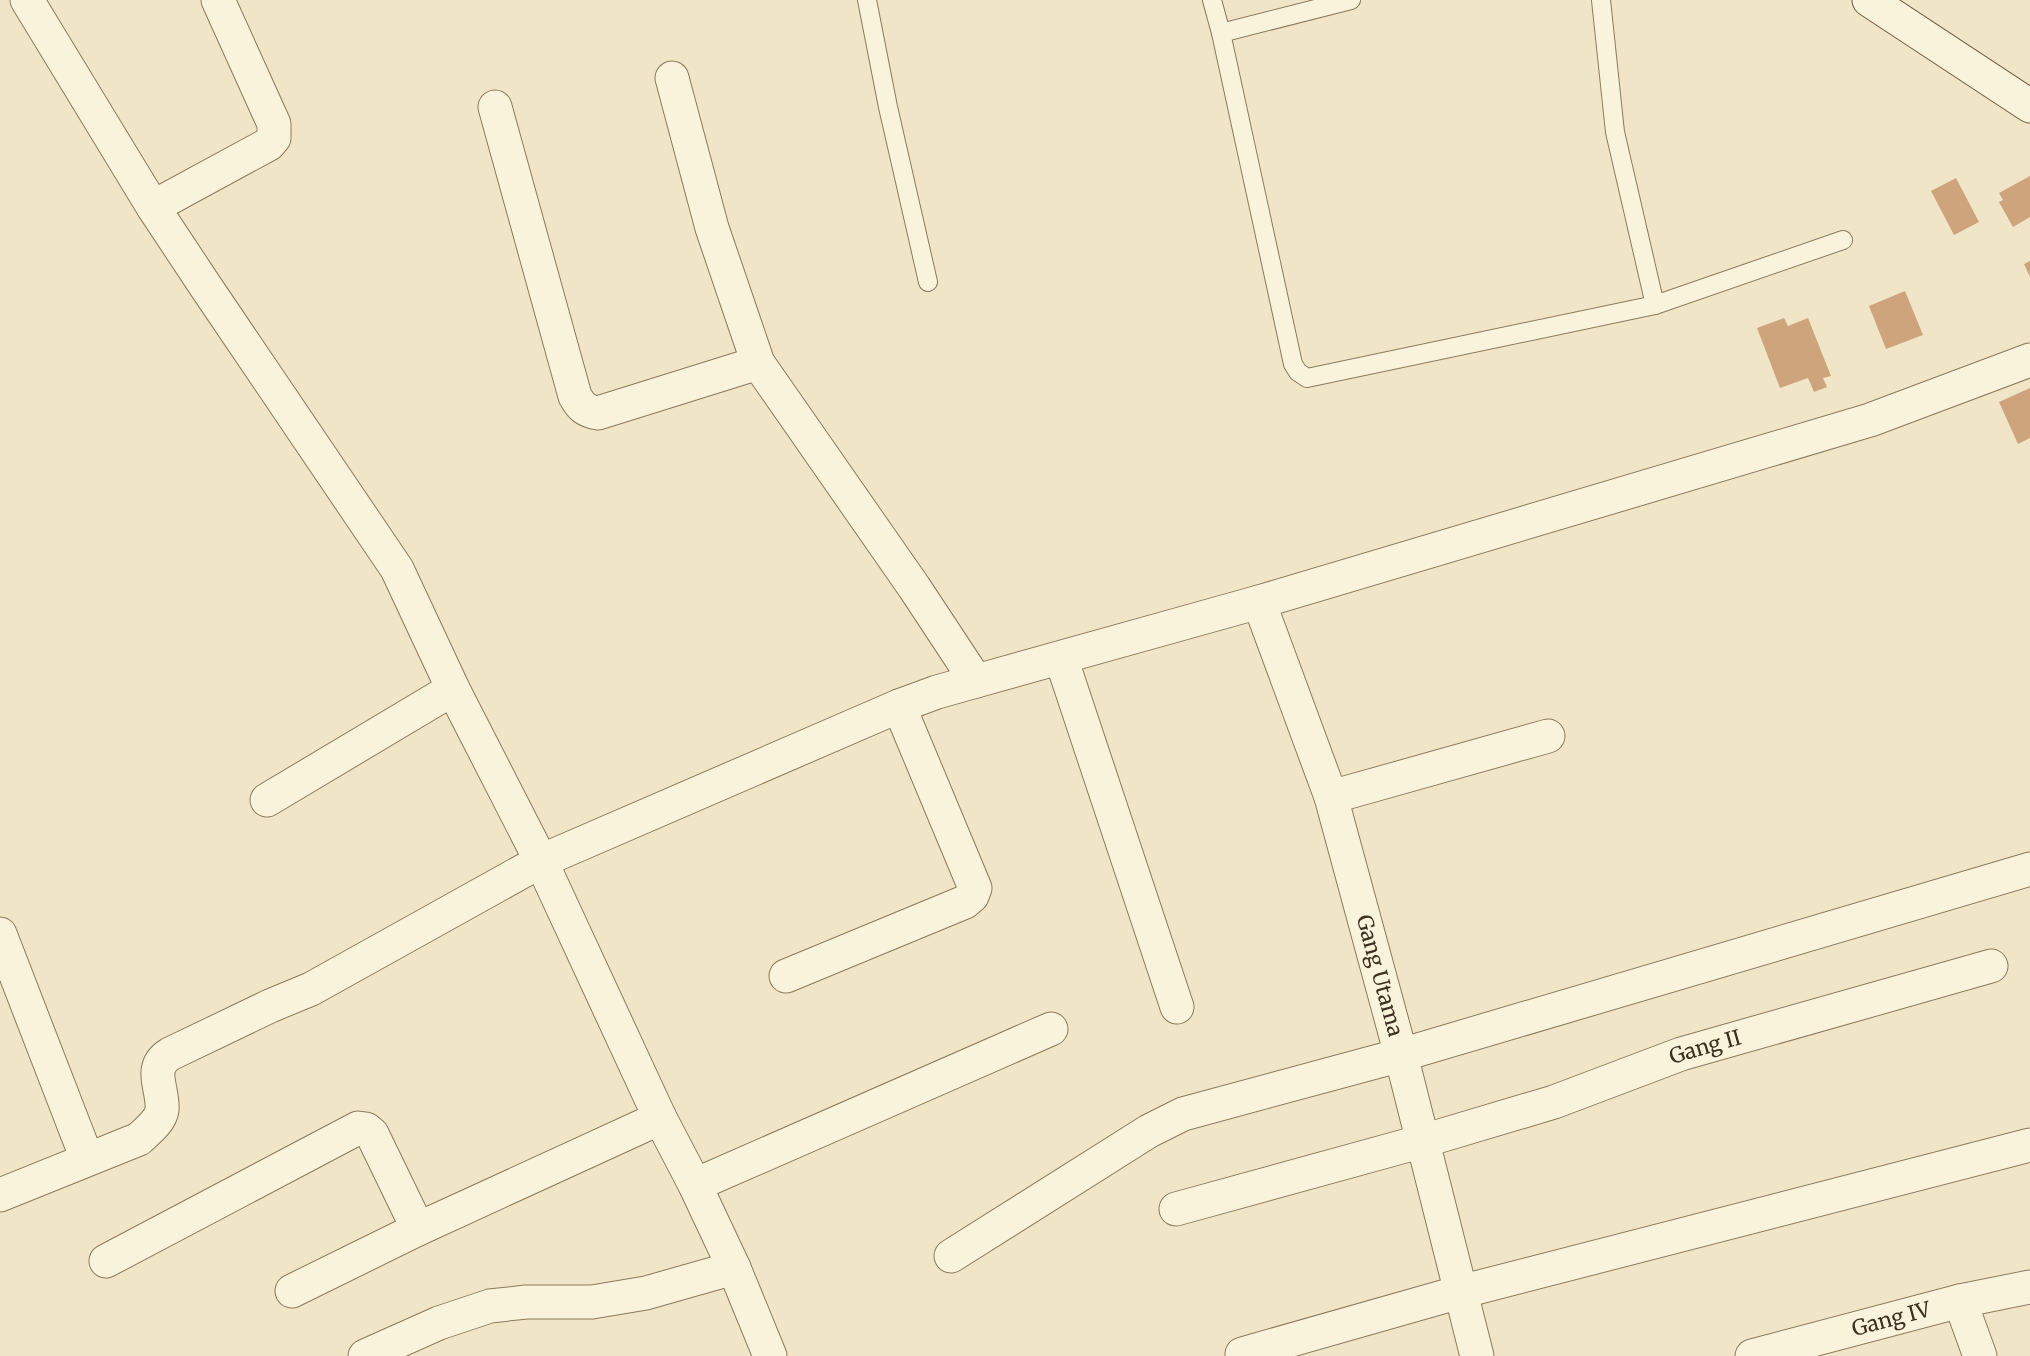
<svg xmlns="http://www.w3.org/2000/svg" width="2030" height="1356" font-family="Merriweather,serif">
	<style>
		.building { fill: #cea47c }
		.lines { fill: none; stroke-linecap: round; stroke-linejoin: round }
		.lane-casing { stroke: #8c795b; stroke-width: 20 }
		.street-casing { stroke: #8c795b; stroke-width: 35 }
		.secondary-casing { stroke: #6e5a3f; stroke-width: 35 }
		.lane { stroke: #faf3db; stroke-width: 18 }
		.street { stroke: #faf3db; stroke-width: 33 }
		.secondary { stroke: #faf3db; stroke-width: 33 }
		.labels { text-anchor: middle; stroke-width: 5; stroke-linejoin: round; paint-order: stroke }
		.street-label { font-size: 21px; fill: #3c2f20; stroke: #f7f0d7 }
	</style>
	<rect width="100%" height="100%" fill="#f0e6c7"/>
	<!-- building -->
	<g class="building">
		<polygon points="2030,176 2030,217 2013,227 1999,202 2003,200 1999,193"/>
		<polygon points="1956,178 1979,222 1954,235 1931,191"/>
		<polygon points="2030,261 2030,277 2024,264"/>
		<polygon points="1905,291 1923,335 1886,349 1869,306"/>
		<polygon points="1784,318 1788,326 1808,318 1831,376 1823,378 1827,387 1814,392 1808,378 1780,388 1757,328"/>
		<polygon points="2030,388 2030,438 2018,444 1999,402"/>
	</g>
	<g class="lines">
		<!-- lane casing -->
		<g class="lane-casing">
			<g id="lane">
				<polyline points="867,0 888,107 928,282"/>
				<polyline points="1212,0 1221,33 1351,0"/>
				<polyline points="1601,0 1615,132 1655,305"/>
				<polyline points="1221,33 1293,364 1298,372 1307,378 1655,305 1843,240"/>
			</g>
		</g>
		<!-- street casing -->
		<g class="street-casing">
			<g id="street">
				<polyline points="27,0 153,207 206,287 397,569 453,689 541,861 660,1118 695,1185 734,1268 770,1356"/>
				<polyline points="672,78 712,228 758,363 914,587 976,681"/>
				<path d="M495 107 575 396C581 407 586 411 598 413L758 363"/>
				<polyline points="153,207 269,144 274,138 274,124 218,0"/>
				<path id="s1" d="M1259 602 1331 797 1401 1055 1477 1356"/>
				<polyline points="1061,658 1177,1007"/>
				<polyline points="1331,797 1548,736"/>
				<polyline points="267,800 453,689"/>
				<polyline points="0,934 87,1159"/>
				<polyline points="786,976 965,902 972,896 975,888 899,706"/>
				<polyline points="695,1185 1051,1029"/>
				<path d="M0 1195 139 1139C147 1131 160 1122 162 1110 164 1089 147 1068 170 1054L270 1006 311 989 541 861 899 706 937 692 1259 602 1870 420 2030 360"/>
				<path id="s2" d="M1176 1209 1423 1141 1554 1102 1681 1054 1991 966"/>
				<polyline points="951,1256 1149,1131 1183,1114 1401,1055 2030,869"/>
				<polyline points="106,1261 358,1128 366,1129 372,1134 418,1229 660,1118"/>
				<polyline points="292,1291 418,1229"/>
				<polyline points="1960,1301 1980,1356"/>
				<polyline points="1242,1354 1460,1292 2030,1145"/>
				<polyline points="365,1356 439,1323 490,1306 526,1302 592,1302 646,1293 734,1268"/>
				<path id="s3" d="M1752 1356 1960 1301 2030 1287"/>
			</g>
		</g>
		<!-- secondary casing -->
		<g class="secondary-casing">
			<polyline id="secondary" points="1869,0 2030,106"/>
		</g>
		<!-- lane -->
		<use href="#lane" class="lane"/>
		<!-- street -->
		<use href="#street" class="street"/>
		<!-- secondary -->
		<use href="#secondary" class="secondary"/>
	</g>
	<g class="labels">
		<!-- street labels -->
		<g class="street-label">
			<text dy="7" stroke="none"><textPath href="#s1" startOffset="393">Gang Utama</textPath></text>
			<text dy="7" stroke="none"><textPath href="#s2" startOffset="554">Gang II</textPath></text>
			<text dy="7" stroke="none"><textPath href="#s3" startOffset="144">Gang IV</textPath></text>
		</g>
	</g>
</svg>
